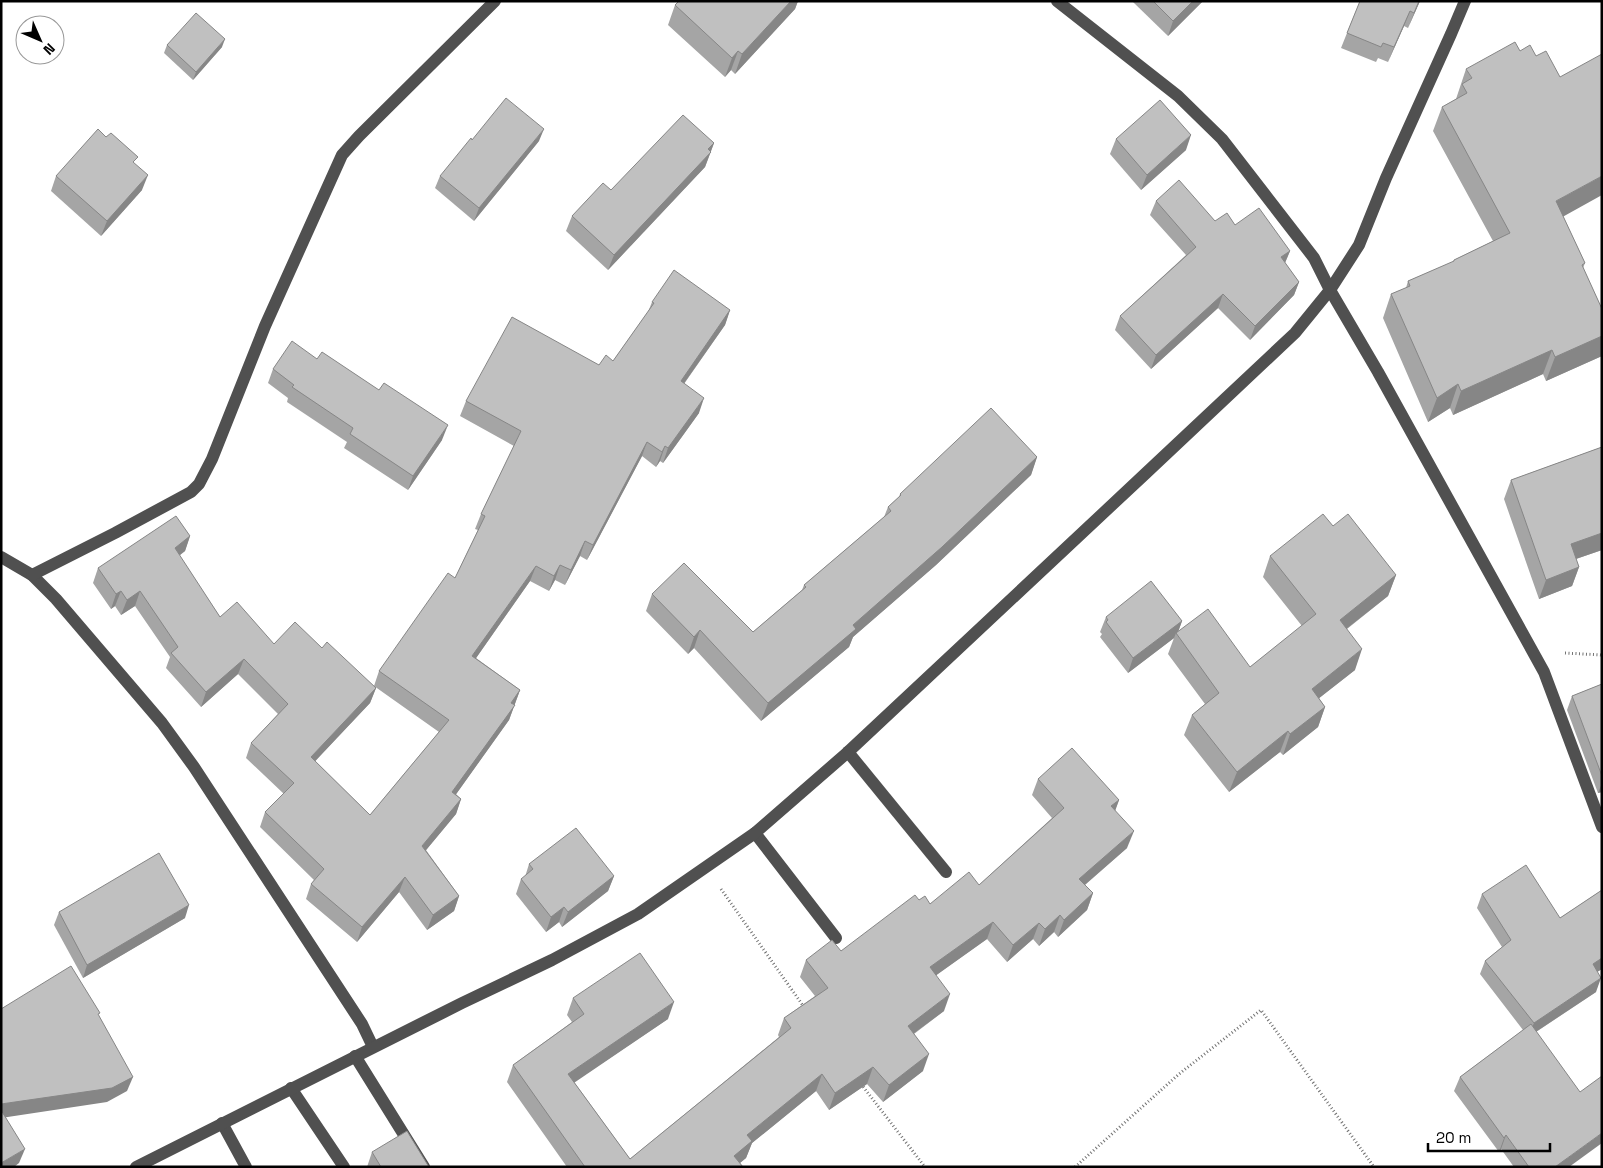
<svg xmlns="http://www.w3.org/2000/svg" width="1603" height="1168" font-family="'Space Grotesk',sans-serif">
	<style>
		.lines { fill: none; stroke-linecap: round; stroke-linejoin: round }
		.path { stroke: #727272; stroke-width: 3; stroke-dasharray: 1 2.5; stroke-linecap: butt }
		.minor { stroke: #505050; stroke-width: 12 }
		.wall { fill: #a5a5a5 }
		.shaded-wall { fill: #868686 }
		.building { fill: #c0c0c0; stroke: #868686 }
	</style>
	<rect width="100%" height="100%" fill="#fff"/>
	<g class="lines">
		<!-- path -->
		<g class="path">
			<polyline points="1565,653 1602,655"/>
			<polyline points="721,889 804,1007"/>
			<polyline points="861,1084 925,1167"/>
			<polyline points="1075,1167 1179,1074 1261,1010 1374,1167"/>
		</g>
		<!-- minor -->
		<g class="minor">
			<polyline points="1057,1 1178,96 1222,139 1314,258 1330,290 1378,372 1544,672 1602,827"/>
			<polyline points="1,557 32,575 56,599 162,723 194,767 362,1024 373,1047"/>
			<polyline points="32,575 115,533 191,492 199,484 212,459 265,326 342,155 359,136 495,1"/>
			<polyline points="848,752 946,872"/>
			<polyline points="755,833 836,938"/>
			<polyline points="355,1056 424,1167"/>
			<polyline points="291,1088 344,1167"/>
			<polyline points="222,1123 246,1167"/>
			<polyline points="136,1167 462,1003 552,960 638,914 755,833 848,752 1145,474 1295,333 1330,290 1359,245 1386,178 1451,34 1465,1"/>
		</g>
	</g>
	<!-- wall -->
	<g class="wall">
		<polygon points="679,1 798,1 795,9 735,74 731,70 725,77 668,25 675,5"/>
		<polygon points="1134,1 1203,1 1168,36 1133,2"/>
		<polygon points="1360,1 1420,1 1408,28 1404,26 1388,62 1378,58 1376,62 1341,48 1347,33"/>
		<polygon points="167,45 222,47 193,80 164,53"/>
		<polygon points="1466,69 1563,216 1585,263 1583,268 1602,309 1602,356 1546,381 1543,374 1453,415 1450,408 1428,422 1383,318 1391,294 1406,288 1408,281 1453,262 1454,260 1493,241 1433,131 1442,107 1456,99"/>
		<polygon points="1116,139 1186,150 1141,190 1110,154"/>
		<polygon points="539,141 474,221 435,188 440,176"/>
		<polygon points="714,143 705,167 608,270 566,231 572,216 611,190"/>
		<polygon points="135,164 142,190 101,236 51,191 56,176"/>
		<polygon points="1156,201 1215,221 1235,225 1290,251 1285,263 1299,282 1294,295 1250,340 1218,308 1151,369 1115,330 1120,316 1186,255 1150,215"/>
		<polygon points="652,302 730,310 725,325 684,384 699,413 663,463 660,461 656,467 642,456 587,560 580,556 565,585 555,580 549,591 530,581 476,658 520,690 509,720 456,794 461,799 456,814 426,850 459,896 454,911 427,930 399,892 357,942 306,899 311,884 314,880 260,827 265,812 284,794 246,758 251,743 278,714 238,674 201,707 166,668 170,657 135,606 121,615 115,606 111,609 93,583 98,568 190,536 185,551 179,556 220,617 274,644 322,648 376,688 370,703 315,761 370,815 439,732 374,686 379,671 455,578 478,530 475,529 481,514 514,446 460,416 466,401 613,361 648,312"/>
		<polygon points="317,359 442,440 408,490 344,448 347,442 287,402 288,398 268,383 273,369"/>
		<polygon points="1602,447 1602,550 1576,559 1579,567 1572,586 1539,599 1504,499 1511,480"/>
		<polygon points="1037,457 1031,475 936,565 853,637 849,647 761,721 694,648 688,654 646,611 652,594 753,632 802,590 804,585 884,517 888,507 899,497 900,494"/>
		<polygon points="1333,526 1396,575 1388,596 1347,629 1355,670 1319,698 1325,707 1318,727 1283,755 1280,752 1229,792 1184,735 1192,715 1205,704 1168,654 1174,638 1128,673 1100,637 1102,634 1100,632 1106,617 1182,621 1178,632 1250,667 1302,626 1263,577 1270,556"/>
		<polygon points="1602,684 1602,792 1598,793 1567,710 1572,696"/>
		<polygon points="1038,779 1119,800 1115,810 1127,848 1085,885 1093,893 1087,910 1058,937 1054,932 1039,946 1033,939 1007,962 987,939 936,975 944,1011 914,1034 923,1071 883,1102 867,1084 829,1110 816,1091 752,1143 746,1158 740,1163 743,1167 567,1167 507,1082 513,1065 572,1022 567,1015 573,998 668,1019 574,1082 630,1159 779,1037 778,1035 784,1018 815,996 800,977 806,960 841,951 919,900 930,904 979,885 1052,818 1032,795"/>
		<polygon points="529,864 614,876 608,891 562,927 559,922 546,932 516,894 521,879 525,877"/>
		<polygon points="1602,890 1602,969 1597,972 1596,992 1536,1032 1569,1167 1514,1167 1501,1149 1499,1152 1454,1091 1460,1077 1523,1030 1480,974 1485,961 1502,947 1477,908 1482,894 1560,918"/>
		<polygon points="59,912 185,918 83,978 54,925"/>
		<polygon points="372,1152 429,1167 367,1167"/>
	</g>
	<!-- shaded-wall -->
	<g class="shaded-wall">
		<polygon points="791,1 798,1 795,9 735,74 742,54"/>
		<polygon points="1193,1 1203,1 1168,36 1173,21"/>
		<polygon points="1419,1 1420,1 1408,28 1414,13"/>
		<polygon points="1410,11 1404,26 1388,62 1394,47"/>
		<polygon points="225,39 222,47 193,80 196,72"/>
		<polygon points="738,51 731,70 725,77 732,58"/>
		<polygon points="544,129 539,141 474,221 479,208"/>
		<polygon points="1191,135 1186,150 1141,190 1147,175"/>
		<polygon points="714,143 705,167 608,270 614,255"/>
		<polygon points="148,175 142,190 101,236 107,221"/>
		<polygon points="1602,176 1602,195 1548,225 1556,201"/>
		<polygon points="1290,251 1284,265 1281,257"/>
		<polygon points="1299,282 1294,295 1250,340 1255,326"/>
		<polygon points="1223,294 1218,308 1151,369 1156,355"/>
		<polygon points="730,310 725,325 675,396 681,381"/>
		<polygon points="1602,336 1602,356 1546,381 1555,357"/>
		<polygon points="1552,350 1543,374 1453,415 1461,391"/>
		<polygon points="1458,384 1450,408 1428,422 1437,398"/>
		<polygon points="704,398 699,413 663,463 668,448"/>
		<polygon points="448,425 442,440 408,490 413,476"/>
		<polygon points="647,442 642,456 587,560 593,545"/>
		<polygon points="665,446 660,461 656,467 662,452"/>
		<polygon points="1037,457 1031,475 936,565 853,637 849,647 761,721 768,703"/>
		<polygon points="1602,533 1602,550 1564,563 1571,544"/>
		<polygon points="190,536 185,551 169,563 175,548"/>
		<polygon points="585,541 580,556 565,585 571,570"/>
		<polygon points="560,565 555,580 549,591 554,576"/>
		<polygon points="536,566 530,581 467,671 472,656"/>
		<polygon points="1579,567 1572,586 1539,599 1546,580"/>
		<polygon points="1396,575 1388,596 1332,640 1340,620"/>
		<polygon points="121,591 115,606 111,609 116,594"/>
		<polygon points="140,591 135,606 121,615 127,600"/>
		<polygon points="1182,621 1177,635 1176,633 1174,638 1128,673 1133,658"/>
		<polygon points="700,630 694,648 688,654 694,637"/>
		<polygon points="1362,649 1355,670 1304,710 1312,689"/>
		<polygon points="244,659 238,674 201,707 206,692"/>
		<polygon points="376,688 370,703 305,772 311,757"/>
		<polygon points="520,690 509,720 447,807 452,792"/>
		<polygon points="1325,707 1318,727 1283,755 1290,734"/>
		<polygon points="1288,731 1280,752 1229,792 1237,772"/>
		<polygon points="1602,783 1602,792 1598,793"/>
		<polygon points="461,799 456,814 417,861 422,846"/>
		<polygon points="1119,800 1113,817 1111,806"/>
		<polygon points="1134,831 1127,848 1073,895 1079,879"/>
		<polygon points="614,876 608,891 562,927 568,912"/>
		<polygon points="405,877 399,892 357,942 362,927"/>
		<polygon points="1093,893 1087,910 1058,937 1064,920"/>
		<polygon points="459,896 454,911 427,930 433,915"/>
		<polygon points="189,905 185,918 83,978 87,965"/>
		<polygon points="564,907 559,922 546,932 551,917"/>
		<polygon points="1060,915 1054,932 1039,946 1045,929"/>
		<polygon points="993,922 987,939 924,984 930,967"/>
		<polygon points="1039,923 1033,939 1007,962 1013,945"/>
		<polygon points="1602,958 1602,969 1587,978 1593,964"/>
		<polygon points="1601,978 1596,992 1528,1037 1534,1023"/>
		<polygon points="950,994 944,1011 902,1042 908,1026"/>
		<polygon points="674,1002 668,1019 562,1091 568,1074"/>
		<polygon points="929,1054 923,1071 883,1102 889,1085"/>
		<polygon points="873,1067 867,1084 829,1110 835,1093"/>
		<polygon points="822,1074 816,1091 752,1143 746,1158 735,1167 734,1156 747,1135"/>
		<polygon points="133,1077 127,1091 107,1102 1,1118 1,1104"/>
		<polygon points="1602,1133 1602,1143 1569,1167 1555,1167"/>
		<polygon points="1506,1135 1501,1149 1499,1152 1504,1138"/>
		<polygon points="25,1149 19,1163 14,1167 1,1167 1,1163"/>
	</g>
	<!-- building -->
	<g class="building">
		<polygon points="679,1 791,1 742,54 738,51 732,58 675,5"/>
		<polygon points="1153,1 1193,1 1173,21"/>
		<polygon points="1360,1 1419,1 1414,13 1410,11 1394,47 1383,43 1381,47 1347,33"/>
		<polygon points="196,13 225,39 196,72 167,45"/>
		<polygon points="1515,42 1520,51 1530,45 1536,56 1546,51 1560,77 1602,54 1602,176 1556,201 1585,263 1582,265 1602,309 1602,336 1555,357 1552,350 1461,391 1458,384 1437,398 1391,294 1410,286 1408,281 1454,261 1454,260 1510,233 1442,107 1467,93 1462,84 1472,78 1466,69"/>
		<polygon points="506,98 544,129 479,208 440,176 471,138 472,140"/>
		<polygon points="1160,100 1191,135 1147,175 1116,139"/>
		<polygon points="683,115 714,143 708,149 711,152 614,255 572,216 603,183 611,190"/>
		<polygon points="98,129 106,137 111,133 138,157 133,162 148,175 107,221 56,176"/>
		<polygon points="1179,180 1215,221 1227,213 1235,225 1259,208 1290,251 1281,257 1299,282 1255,326 1223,294 1156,355 1120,316 1196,247 1156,201"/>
		<polygon points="674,270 730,310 681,381 704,398 668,448 665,446 662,452 647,442 593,545 585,541 571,570 560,565 554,576 536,566 472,656 520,690 511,703 515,705 452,792 461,799 422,846 459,896 433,915 405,877 362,927 311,884 324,869 265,812 294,783 251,743 288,704 244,659 206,692 171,653 178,647 140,591 127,600 121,591 116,594 98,568 176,516 190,536 175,548 220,617 237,602 274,644 295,622 322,648 327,642 376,688 311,757 370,815 449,720 379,671 448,573 455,578 485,516 481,514 521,431 466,401 512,317 599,365 606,355 613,361 654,303 652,302"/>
		<polygon points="292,341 317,359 322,352 379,390 384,383 448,425 413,476 350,434 353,428 292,387 294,385 273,369"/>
		<polygon points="991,408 1037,457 942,547 853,625 856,629 768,703 700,630 694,637 652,594 684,563 753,632 806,587 804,585 891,511 888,507 901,495 900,494"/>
		<polygon points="1602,447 1602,533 1571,544 1579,567 1546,580 1511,480"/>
		<polygon points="1323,514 1333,526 1348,514 1396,575 1340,620 1362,649 1312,689 1325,707 1290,734 1288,731 1237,772 1192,715 1219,693 1176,633 1208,609 1250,667 1316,614 1270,556"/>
		<polygon points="1151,581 1182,621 1133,658 1106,622 1108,620 1106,617"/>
		<polygon points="1602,684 1602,776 1572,696"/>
		<polygon points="1072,748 1119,800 1111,806 1134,831 1079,879 1093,893 1064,920 1060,915 1045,929 1039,923 1013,945 993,922 930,967 950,994 908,1026 929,1054 889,1085 873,1067 835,1093 822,1074 747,1135 752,1141 734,1156 743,1167 585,1167 513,1065 584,1014 573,998 640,953 674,1002 568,1074 630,1159 791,1028 784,1018 828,988 806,960 832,940 841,951 915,895 919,900 925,896 930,904 969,872 979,885 1064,808 1038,779"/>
		<polygon points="576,828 614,876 568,912 564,907 551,917 521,879 533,869 529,864"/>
		<polygon points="159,853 189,905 87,965 59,912"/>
		<polygon points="1526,865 1560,918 1602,890 1602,958 1593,964 1601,978 1534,1023 1485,961 1511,940 1482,894"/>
		<polygon points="71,966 100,1013 98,1014 133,1077 112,1088 1,1104 1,1009"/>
		<polygon points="1531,1024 1580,1092 1602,1076 1602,1133 1555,1167 1529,1167 1506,1135 1504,1138 1460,1077"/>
		<polygon points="1,1110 25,1149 1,1163"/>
		<polygon points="407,1131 429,1167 381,1167 372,1152"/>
	</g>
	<!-- border -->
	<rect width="1603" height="1168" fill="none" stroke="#000000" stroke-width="5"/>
	<!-- north arrow -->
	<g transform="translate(40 40) rotate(135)"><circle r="24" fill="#ffffff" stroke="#999999"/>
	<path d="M0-4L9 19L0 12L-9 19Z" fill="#000000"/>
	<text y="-8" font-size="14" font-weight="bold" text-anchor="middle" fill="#000000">N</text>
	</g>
	<!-- scale -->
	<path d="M1428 1143v8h122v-8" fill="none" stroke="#000000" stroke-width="2.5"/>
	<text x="1436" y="1143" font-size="15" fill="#000000" stroke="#ffffff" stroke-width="4" paint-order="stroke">20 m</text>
</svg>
